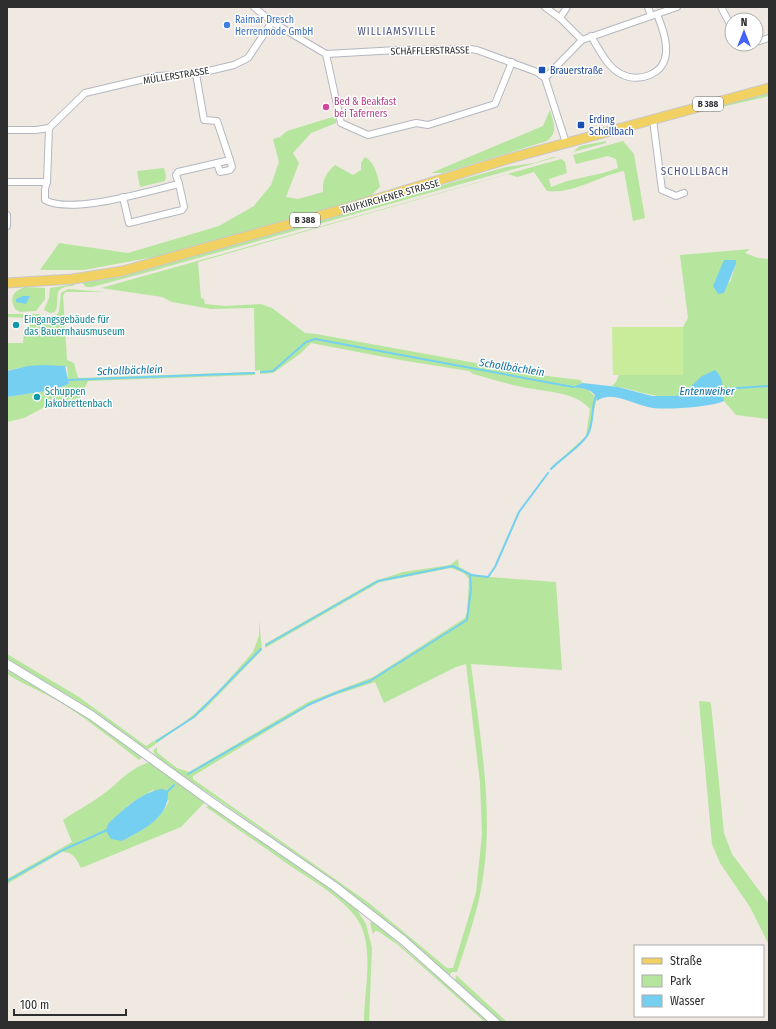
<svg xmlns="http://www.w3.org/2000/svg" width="776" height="1029" font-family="'Fira Sans Condensed',sans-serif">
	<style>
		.green { fill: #b6e59e; fill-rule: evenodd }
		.pitch { fill: #c9ec9a }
		.water { fill: #75cff0 }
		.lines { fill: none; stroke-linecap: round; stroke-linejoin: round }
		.stream { stroke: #75cff0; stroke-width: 2 }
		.street-casing { stroke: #b4b7c1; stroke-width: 8 }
		.secondary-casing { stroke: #b4b7c1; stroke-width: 10 }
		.primary-casing { stroke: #c9c9c9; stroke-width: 11 }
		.street { stroke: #fff; stroke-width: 6 }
		.secondary { stroke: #fff; stroke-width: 8 }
		.primary { stroke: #f2d163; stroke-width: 9 }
		.shop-dot { fill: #3f7fe0; stroke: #fff; stroke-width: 1.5 }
		.transit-dot { fill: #1a4fb4; stroke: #fff; stroke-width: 1.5 }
		.hotel-dot { fill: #d1479c; stroke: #fff; stroke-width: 1.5 }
		.culture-dot { fill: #0f9aa8; stroke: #fff; stroke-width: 1.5 }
		.labels { text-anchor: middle; stroke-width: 3; stroke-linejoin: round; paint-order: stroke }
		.shield { fill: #fff; stroke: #6d6d6d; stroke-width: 1 }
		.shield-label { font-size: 9px; font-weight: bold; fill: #2e2e2e }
		.shop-label { font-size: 10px; fill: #366cbe; stroke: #fff; text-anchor: start }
		.street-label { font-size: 10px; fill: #2e2e2e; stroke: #fff }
		.transit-label { font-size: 10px; fill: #164399; stroke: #fff; text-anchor: start }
		.hotel-label { font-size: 10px; fill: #b23c85; stroke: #fff; text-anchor: start }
		.culture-label { font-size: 10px; fill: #0d838f; stroke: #fff; text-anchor: start }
		.neighbourhood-label { font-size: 11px; letter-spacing: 1px; fill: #4d5680; stroke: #fff }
		.water-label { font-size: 11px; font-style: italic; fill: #0d6fa3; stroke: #fff }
	</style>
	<rect width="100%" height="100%" fill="#efe9e1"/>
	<!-- green -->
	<g class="green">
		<polygon points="769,93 769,96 722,107 718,106"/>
		<path d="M550 110C553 122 559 131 547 141L443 173H431L543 126Z"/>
		<path d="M336 116V123L311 133 293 153 299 163 286 197 298 199 323 192C322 180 326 173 335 165L353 175 361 170V163L365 157C375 162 378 177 380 187L369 197 165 255 84 270H40L59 243 128 253 219 226 254 206 271 185 279 162 273 139 280 137 287 131Z"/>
		<polygon points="606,141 606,143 573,152 580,146"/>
		<path d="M623 141 634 154 645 218 633 221 624 171C598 176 575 194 547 191L534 172 517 177 508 174 198 262 201 298 204 299 205 304 225 306 261 304 272 308 305 333 316 334 547 376 580 380 583 383 573 387 587 389 597 398 588 436 552 469 551 468 586 436 590 409C574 390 541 392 518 386 503 383 488 378 473 374L469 371 400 360 311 343 300 354 273 373 260 374V370L255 371 254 308 211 309 172 302 162 297 101 288 561 159 565 162 567 173 549 179 551 187 567 181 603 173 618 168 616 159 608 156 576 164 573 155Z"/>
		<polygon points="553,157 557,157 152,271 92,287 86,287 82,283 129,274 506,167 534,163"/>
		<polygon points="164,168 166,176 165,181 140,187 137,171"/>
		<path d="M750 249 745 253 758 258 769 259V419L736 415 724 401 723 387 713 372C700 375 694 388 683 394 664 403 632 388 612 386L616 382 619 375H683V327L688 318 680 255ZM736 264 730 282 714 289Z"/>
		<path d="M75 284 73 286C49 287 62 299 55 312L50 313 44 310 49 298 50 288Z"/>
		<path d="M25 287 45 288V299L36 311 20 312 15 309C9 298 13 291 25 287Z"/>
		<path d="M68 289 104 292H66L63 295 67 360 74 363 78 378 255 372V375L88 381 78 402 43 408 24 418 7 422V397L52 390 69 384 67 367C46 365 27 365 7 371V343H23L24 333 27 332 28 318 7 317V314H39L49 318 55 316 59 312 61 293Z"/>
		<path d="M458 559 459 567 476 576 556 582 562 670 471 664C479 731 493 802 484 870 480 905 468 939 457 972H452L449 976C360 894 258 828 158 759L153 751 157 747V752L159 754 177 768 189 772 308 702 373 677 465 618 467 612 469 579 464 573 451 568 380 582 265 648V644L375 581 403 572 450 565ZM466 664 480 783 482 834 476 893 453 968H447L369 903 193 779V776L312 704 326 698 375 682 384 703 456 667Z"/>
		<polygon points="259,620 262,650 205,709 147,750 79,702 7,659 7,654 79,697 146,746 180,725 193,715 214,696 253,652 259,636"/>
		<path d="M10 670 91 719 142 757 139 760C113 740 86 718 58 701 41 691 22 684 7 674Z"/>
		<polygon points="699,701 710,702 711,704 724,833 732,854 769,904 769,945 750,907 720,863 712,844"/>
		<path d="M150 762 206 801 181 827 81 868C77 860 73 851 62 852L7 884V879L72 842 63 820C76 811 90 804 102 795 119 783 129 768 150 762ZM153 790 169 801C160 821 141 831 122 841L127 806Z"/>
		<path d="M211 805 319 879 357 910 366 924 372 948 369 1022H364C364 992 373 957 362 928 351 901 309 879 286 863 260 844 233 826 206 807Z"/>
		<polygon points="372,922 375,923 489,1022 485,1022 398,945 378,931 375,931 373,934 370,923"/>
		<polygon points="456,975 507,1022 501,1022 455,982"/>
	</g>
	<!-- pitch -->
	<polygon class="pitch" points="612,327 683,327 683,375 613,375"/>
	<!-- water -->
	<g class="water">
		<polygon points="724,260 736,260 736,264 724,293 718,294 713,286"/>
		<polygon points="23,296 30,296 26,304 16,302 16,299"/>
		<polygon points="43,365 65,366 69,384 52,390 7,397 7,371 28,366"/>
		<path d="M715 370C724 377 723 391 724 401 711 407 668 410 653 408 635 406 612 389 597 401 596 389 582 388 572 387L583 383 618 387 652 396H676L684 393 702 376Z"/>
		<path d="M162 789 168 791C170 817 143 830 122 841L111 839 106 831 108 824C123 810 141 792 162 789Z"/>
	</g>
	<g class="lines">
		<!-- stream -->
		<g class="stream">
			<polyline points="261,372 273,371 306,342 315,339 573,387"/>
			<polyline points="67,380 254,373"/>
			<polyline points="722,389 769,386"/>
			<path d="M551 469C561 458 582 446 588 434 595 421 590 406 597 394"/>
			<polyline points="266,645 378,581 453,566 471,575 488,577 495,567 519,512 548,473"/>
			<polyline points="157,741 194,717 261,649"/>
			<polyline points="188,774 308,705 338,692 370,681 467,620 471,589 470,575"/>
			<polyline points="168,791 174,785"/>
			<polyline points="7,881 63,850 107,830"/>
		</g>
		<!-- street casing -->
		<g class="street-casing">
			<g id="street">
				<polyline points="254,7 272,22 326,54 398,50 470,49 477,50 537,72 545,78 566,143"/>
				<polyline points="545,7 560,18 582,40"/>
				<polyline points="648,7 651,16"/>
				<polyline points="721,7 732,28"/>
				<polyline points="560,18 567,7"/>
				<path d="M591 36C599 49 607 67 621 74 639 83 664 75 666 53 667 40 662 27 657 14"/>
				<polyline points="756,42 769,38"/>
				<polyline points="326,54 341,123 368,135 416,123 428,125 495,104 512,62"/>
				<polyline points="545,78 582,40 677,7"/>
				<polyline points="653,120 662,190 676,196 684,193"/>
				<polyline points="7,130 36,130 49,128 85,93 157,76 196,74 234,65 248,58 272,22"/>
				<polyline points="217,163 220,172 230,170 232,167 230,160"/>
				<path d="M7 182H47L45 189V200C72 215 148 191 179 184L176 175 178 172 230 160 217 121 204 120 196 74"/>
				<polyline points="47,182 49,128"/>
				<polyline points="123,197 129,223 182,210 184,207 179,184"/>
				<polyline points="7,215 7,226"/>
			</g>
		</g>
		<!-- secondary casing -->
		<g class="secondary-casing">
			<polyline id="secondary" points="7,664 91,715 210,801 334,886 403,940 495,1022"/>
		</g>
		<!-- primary casing -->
		<g class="primary-casing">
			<polyline id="primary" points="7,283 73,279 123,271 351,207 511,158 769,88"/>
		</g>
		<!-- street -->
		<use href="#street" class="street"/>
		<!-- secondary -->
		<use href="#secondary" class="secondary"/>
		<!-- primary -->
		<use href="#primary" class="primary"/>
	</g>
	<!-- markers -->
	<circle class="shop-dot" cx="227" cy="25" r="4"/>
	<g class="transit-dot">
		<rect x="538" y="66" width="8" height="8" rx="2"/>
		<rect x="577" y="121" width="8" height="8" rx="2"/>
	</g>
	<circle class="hotel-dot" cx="326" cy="107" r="4"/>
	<g class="culture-dot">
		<circle cx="16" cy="325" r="4"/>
		<circle cx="37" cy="397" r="4"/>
	</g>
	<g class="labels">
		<!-- shield labels -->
		<g class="shield">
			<rect x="693" y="97" width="30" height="14" rx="3"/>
			<rect x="290" y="213" width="30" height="14" rx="3"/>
		</g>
		<g class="shield-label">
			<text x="708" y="107">B 388</text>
			<text x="305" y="223">B 388</text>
		</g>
		<!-- shop labels -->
		<g class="shop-label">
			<text x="235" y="23">Raimar Dresch<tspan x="235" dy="12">Herrenmode GmbH</tspan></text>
		</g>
		<!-- street labels -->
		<g class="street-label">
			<text transform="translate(430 50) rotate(-1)" y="4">SCHÄFFLERSTRASSE</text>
			<text transform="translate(176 75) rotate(-9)" y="4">MÜLLERSTRASSE</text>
			<text transform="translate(390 196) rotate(-16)" y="4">TAUFKIRCHENER STRASSE</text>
		</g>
		<!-- transit labels -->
		<g class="transit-label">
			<text x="550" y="74">Brauerstraße</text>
			<text x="589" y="123">Erding<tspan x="589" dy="12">Schollbach</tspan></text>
		</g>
		<!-- hotel labels -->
		<g class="hotel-label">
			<text x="334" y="105">Bed &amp; Beakfast<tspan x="334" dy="12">bei Taferners</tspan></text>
		</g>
		<!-- culture labels -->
		<g class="culture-label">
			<text x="24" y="323">Eingangsgebäude für<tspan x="24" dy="12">das Bauernhausmuseum</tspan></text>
			<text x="45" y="395">Schuppen<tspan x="45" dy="12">Jakobrettenbach</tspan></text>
		</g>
		<!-- neighbourhood labels -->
		<g class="neighbourhood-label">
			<text x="397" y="35">WILLIAMSVILLE</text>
			<text x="695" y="175">SCHOLLBACH</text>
		</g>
		<!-- water labels -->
		<g class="water-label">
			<text transform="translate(512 367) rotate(9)" y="4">Schollbächlein</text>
			<text transform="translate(130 370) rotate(-2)" y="4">Schollbächlein</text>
			<text x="707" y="395">Entenweiher</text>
		</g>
	</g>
	<!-- border -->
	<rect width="776" height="1029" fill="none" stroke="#2e2e2e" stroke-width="16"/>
	<!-- legend -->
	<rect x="634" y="945" width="130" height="72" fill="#ffffff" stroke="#ababab"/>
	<rect x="642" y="958" width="20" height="6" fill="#f2d163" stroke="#ababab"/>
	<text x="670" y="965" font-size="12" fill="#2e2e2e">Straße</text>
	<rect x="642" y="975" width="20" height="12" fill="#b6e59e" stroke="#ababab"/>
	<text x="670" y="985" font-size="12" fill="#2e2e2e">Park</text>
	<rect x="642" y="995" width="20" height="12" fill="#75cff0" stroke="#ababab"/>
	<text x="670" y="1005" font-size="12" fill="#2e2e2e">Wasser</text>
	<!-- north arrow -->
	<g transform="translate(744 32)"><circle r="19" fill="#ffffff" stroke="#ababab"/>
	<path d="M0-3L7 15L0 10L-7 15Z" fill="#4264fb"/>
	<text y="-6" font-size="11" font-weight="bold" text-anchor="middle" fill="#2e2e2e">N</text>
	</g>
	<!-- scale -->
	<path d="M14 1009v6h112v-6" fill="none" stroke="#2e2e2e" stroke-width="2"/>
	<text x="20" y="1009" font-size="12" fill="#2e2e2e" stroke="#ffffff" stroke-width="3" paint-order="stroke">100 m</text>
</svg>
